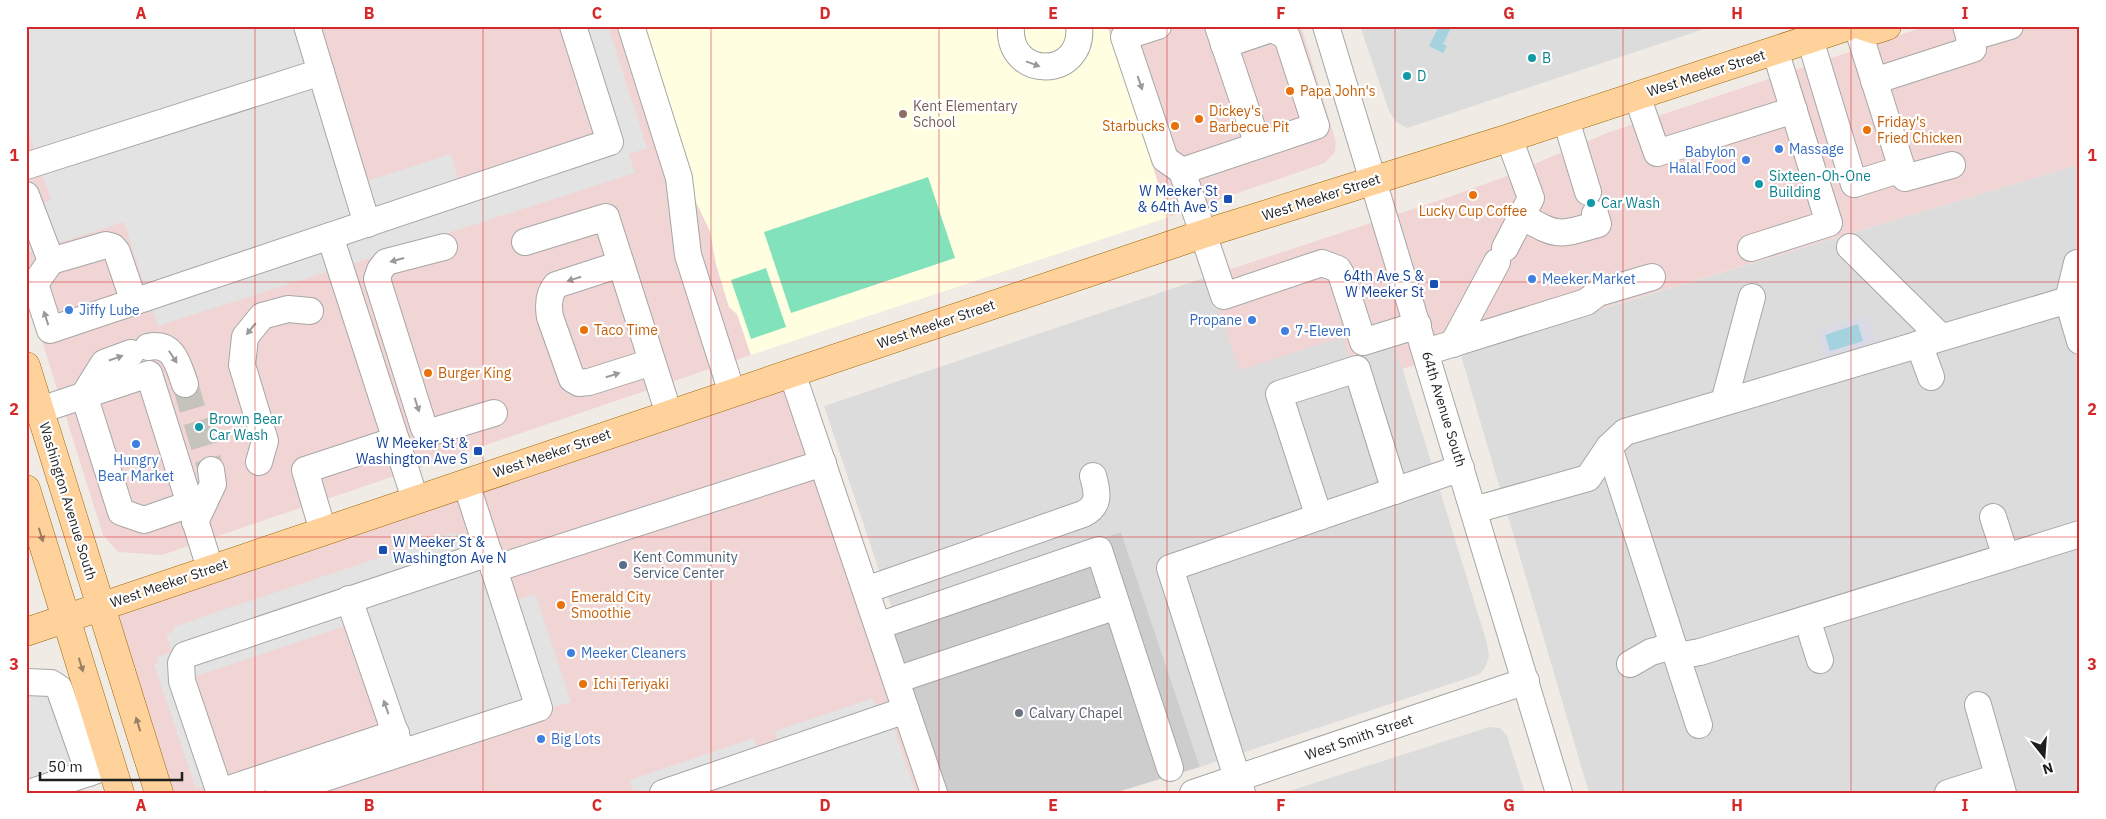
<svg xmlns="http://www.w3.org/2000/svg" width="2106" height="819" font-family="'IBM Plex Sans',sans-serif">
	<style>
		.residential { fill: #dddcdc }
		.commercial { fill: #f1d5d4 }
		.education { fill: #fffee0 }
		.religious { fill: #cdcdcd }
		.pitch { fill: #81e2bb }
		.parking { fill: #e3e3e3 }
		.plaza { fill: #d9dae6 }
		.water { fill: #a4d3df }
		.lines { fill: none; stroke-linecap: round; stroke-linejoin: round }
		.minor-tunnel { stroke: #c6c3bd; stroke-width: 26; stroke-dasharray: 26 13; stroke-linecap: butt }
		.minor-casing { stroke: #a6a6a6; stroke-width: 28 }
		.major-casing { stroke: #9b6500; stroke-width: 29 }
		.minor { stroke: #fff; stroke-width: 26 }
		.major { stroke: #ffd29c; stroke-width: 28 }
		.oneway { fill: #9a9a9a }
		.oneway2 { fill: #9a8164 }
		.grid { fill: none; stroke: #d62828; stroke-width: 1; stroke-opacity: 0.55 }
		.culture-dot { fill: #0f9aa8; stroke: #fff; stroke-width: 2 }
		.food-dot { fill: #e8710a; stroke: #fff; stroke-width: 2 }
		.education-dot { fill: #8d6e63; stroke: #fff; stroke-width: 2 }
		.shop-dot { fill: #3f7fe0; stroke: #fff; stroke-width: 2 }
		.transit-dot { fill: #1a4fb4; stroke: #fff; stroke-width: 2 }
		.service-dot { fill: #5c6f8a; stroke: #fff; stroke-width: 2 }
		.worship-dot { fill: #6b7280; stroke: #fff; stroke-width: 2 }
		.labels { text-anchor: middle; stroke-width: 4.5; stroke-linejoin: round; paint-order: stroke }
		.culture-label { font-size: 14px; fill: #0d838f; stroke: #fff; text-anchor: start }
		.street-label { font-size: 14px; fill: #1f1f1f; stroke: #fff }
		.food-label { font-size: 14px; fill: #c56008; stroke: #fff; text-anchor: start }
		.education-label { font-size: 14px; fill: #785e54; stroke: #fff; text-anchor: start }
		.shop-label { font-size: 14px; fill: #366cbe; stroke: #fff; text-anchor: start }
		.transit-label { font-size: 14px; fill: #164399; stroke: #fff; text-anchor: end }
		.service-label { font-size: 14px; fill: #4e5e75; stroke: #fff; text-anchor: start }
		.worship-label { font-size: 14px; fill: #5b616d; stroke: #fff; text-anchor: start }
		.neatline { fill: none; stroke: #d62828; stroke-width: 2 }
		.grid-label { font-size: 16px; text-anchor: middle; font-weight: bold; fill: #d62828 }
	</style>
	<rect width="100%" height="100%" fill="#f0ece5"/>
	<!-- residential -->
	<g class="residential">
		<polygon points="1360,26 1713,26 1407,128 1396,122 1389,111"/>
		<polygon points="2080,164 2080,793 1589,793 1460,352"/>
		<polygon points="1207,277 1240,369 1342,337 1395,345 1487,643 1489,656 1485,668 1480,674 1200,767 1121,532 892,609 824,406"/>
		<polygon points="1489,727 1500,728 1507,736 1525,793 1283,793"/>
	</g>
	<!-- commercial -->
	<g class="commercial">
		<polygon points="26,26 643,26 696,202 710,231 716,264 729,307 737,314 751,355 162,555 118,552 103,535 26,290"/>
		<polygon points="1107,26 1301,26 1336,142 1335,152 1325,163 1169,217"/>
		<polygon points="1927,26 2080,26 2080,164 1402,369 1394,345 1350,358 1342,337 1240,370 1207,277 1443,199 1502,178 1607,133"/>
		<polygon points="792,373 935,793 160,793 102,606"/>
	</g>
	<!-- education -->
	<polygon class="education" points="643,26 1107,26 1169,217 751,355 737,314 729,307 716,264 710,231 696,202"/>
	<!-- religious -->
	<polygon class="religious" points="1121,532 1200,767 1114,793 935,793 874,613"/>
	<!-- pitch -->
	<g class="pitch">
		<polygon points="928,177 955,258 791,313 764,232"/>
		<polygon points="766,268 786,327 751,339 731,280"/>
	</g>
	<!-- parking -->
	<g class="parking">
		<polygon points="26,26 293,26 345,188 451,154 461,192 609,142 573,26 608,26 647,148 629,154 635,173 158,326 124,222 26,253 26,208 51,200 26,124"/>
		<polygon points="455,532 465,561 489,553 505,604 535,594 571,702 402,753 357,622 182,681 216,782 196,789 154,664 158,663 156,657 172,652 166,634 174,632 173,627"/>
		<polygon points="26,685 51,697 83,793 26,793"/>
		<polygon points="873,698 877,708 886,705 916,793 634,793 630,780 754,738 758,750 779,743 775,731"/>
	</g>
	<!-- plaza -->
	<polygon class="plaza" points="1867,315 1876,342 1825,357 1817,330"/>
	<!-- water -->
	<g class="water">
		<polygon points="1439,26 1452,26 1443,44 1447,46 1443,53 1429,46"/>
		<polygon points="1858,324 1863,341 1830,351 1825,335"/>
	</g>
	<g class="lines">
		<!-- minor-tunnel -->
		<polyline class="minor-tunnel" points="185,384 211,470"/>
		<!-- minor casing -->
		<g class="minor-casing">
			<g id="minor">
				<polyline points="307,26 367,224"/>
				<polyline points="631,26 679,178 688,255 732,393"/>
				<path d="M1011 26C1007 81 1085 79 1079 26"/>
				<polyline points="1158,26 1124,37 1165,159 1182,171"/>
				<polyline points="1218,26 1258,145"/>
				<polyline points="1326,26 1559,793"/>
				<polyline points="1857,26 1905,178 1952,165"/>
				<polyline points="1969,38 2010,26"/>
				<polyline points="1810,39 1854,184 1902,169"/>
				<polyline points="1224,45 1268,30 1275,30 1287,37 1316,126 1182,171 1224,296 1322,263 1338,269 1341,274 1363,342 1418,325"/>
				<polyline points="1874,81 1973,49 1966,26"/>
				<polyline points="1637,96 1657,153 1794,110"/>
				<polyline points="1566,120 1588,192"/>
				<polyline points="26,166 321,72"/>
				<polyline points="26,195 51,261 106,245 113,247 117,252 134,302"/>
				<path d="M1521 216C1559 237 1557 236 1598 224L1595 214"/>
				<polyline points="330,236 415,499"/>
				<polyline points="525,242 606,217 669,414"/>
				<polyline points="444,247 386,262 380,270 377,279 424,428 431,432 494,413"/>
				<polyline points="1850,247 1941,337"/>
				<polyline points="1505,248 1531,198 1509,138"/>
				<polyline points="1751,248 1829,223 1775,50"/>
				<polyline points="51,261 37,281 36,287 50,330 610,142 573,26"/>
				<path d="M621 264 556 285C548 294 548 305 550 317L572 379 579 383 589 382 652 362"/>
				<polyline points="2068,300 2077,263"/>
				<polyline points="1453,344 1497,262"/>
				<polyline points="1919,344 1931,377"/>
				<path d="M148 347C174 341 178 365 185 384"/>
				<polyline points="1426,352 1586,302 1598,293 1652,277"/>
				<polyline points="131,353 104,363 84,395 121,512 144,520 190,504"/>
				<polyline points="792,373 934,793"/>
				<polyline points="1724,402 1752,297"/>
				<polyline points="40,410 149,374 210,568"/>
				<polyline points="1609,447 1699,725"/>
				<polyline points="259,462 265,441 242,365 245,337 262,316 288,309 310,311"/>
				<polyline points="1474,510 1588,478 1609,447 1625,432 2068,300 2080,341"/>
				<polyline points="1319,517 1279,394 1357,369 1395,491"/>
				<polyline points="1993,517 2006,557"/>
				<polyline points="195,522 213,484 211,470"/>
				<polyline points="323,531 305,470 396,440"/>
				<polyline points="494,569 823,463"/>
				<path d="M866 590 1083 514C1100 506 1098 493 1093 476"/>
				<polyline points="349,599 401,750"/>
				<polyline points="1807,619 1820,660"/>
				<polyline points="878,626 1099,550 1170,768"/>
				<polyline points="1677,656 1700,652 2080,534"/>
				<polyline points="1630,664 1651,652 1673,646"/>
				<polyline points="896,680 1117,606"/>
				<polyline points="26,682 51,683 59,688 89,773"/>
				<polyline points="1978,705 2003,793"/>
				<polyline points="220,792 396,733"/>
				<polyline points="29,793 106,767"/>
				<polyline points="220,793 182,681 181,663 185,655 489,553"/>
				<polyline points="279,793 539,708 466,483"/>
				<polyline points="663,793 906,710"/>
				<polyline points="1193,793 1526,681"/>
				<polyline points="1242,793 1170,568 1461,468"/>
				<polyline points="1948,793 1998,777"/>
			</g>
		</g>
		<!-- major casing -->
		<g class="major-casing">
			<g id="major">
				<polyline points="1863,26 1875,30 1887,26"/>
				<polyline points="26,366 159,793"/>
				<polyline points="26,489 120,793"/>
				<polyline points="26,632 1203,234 1509,138 1849,26"/>
			</g>
		</g>
		<!-- minor -->
		<use href="#minor" class="minor"/>
		<!-- major -->
		<use href="#major" class="major"/>
	</g>
	<!-- one-way arrows -->
	<defs><path id="oneway-solid" d="M-6-.8H1V-3.2L6.5 0L1 3.2V.8H-6Z" transform="scale(1.25)"/></defs>
	<g class="oneway">
		<use href="#oneway-solid" transform="translate(1033 64) rotate(20)"/>
		<use href="#oneway-solid" transform="translate(1140 83) rotate(71)"/>
		<use href="#oneway-solid" transform="translate(397 260) rotate(165)"/>
		<use href="#oneway-solid" transform="translate(574 279) rotate(162)"/>
		<use href="#oneway-solid" transform="translate(46 318) rotate(-108)"/>
		<use href="#oneway-solid" transform="translate(251 329) rotate(129)"/>
		<use href="#oneway-solid" transform="translate(173 357) rotate(57)"/>
		<use href="#oneway-solid" transform="translate(116 358) rotate(-19)"/>
		<use href="#oneway-solid" transform="translate(613 375) rotate(-18)"/>
		<use href="#oneway-solid" transform="translate(417 405) rotate(72)"/>
		<use href="#oneway-solid" transform="translate(386 707) rotate(-109)"/>
	</g>
	<g class="oneway2">
		<use href="#oneway-solid" transform="translate(41 535) rotate(73)"/>
		<use href="#oneway-solid" transform="translate(81 665) rotate(73)"/>
		<use href="#oneway-solid" transform="translate(138 724) rotate(-107)"/>
	</g>
	<!-- grid -->
	<path class="grid" d="M255 26V793M483 26V793M711 26V793M939 26V793M1167 26V793M1395 26V793M1623 26V793M1851 26V793M26 282H2080M26 537H2080"/>
	<!-- markers -->
	<g class="culture-dot">
		<circle cx="1532" cy="58" r="5"/>
		<circle cx="1407" cy="76" r="5"/>
		<circle cx="1759" cy="184" r="5"/>
		<circle cx="1591" cy="203" r="5"/>
		<circle cx="199" cy="427" r="5"/>
	</g>
	<g class="food-dot">
		<circle cx="1290" cy="91" r="5"/>
		<circle cx="1199" cy="119" r="5"/>
		<circle cx="1175" cy="126" r="5"/>
		<circle cx="1867" cy="130" r="5"/>
		<circle cx="1473" cy="195" r="5"/>
		<circle cx="584" cy="330" r="5"/>
		<circle cx="428" cy="373" r="5"/>
		<circle cx="561" cy="605" r="5"/>
		<circle cx="583" cy="684" r="5"/>
	</g>
	<circle class="education-dot" cx="903" cy="114" r="5"/>
	<g class="shop-dot">
		<circle cx="1779" cy="149" r="5"/>
		<circle cx="1746" cy="160" r="5"/>
		<circle cx="1532" cy="279" r="5"/>
		<circle cx="69" cy="310" r="5"/>
		<circle cx="1252" cy="320" r="5"/>
		<circle cx="1285" cy="331" r="5"/>
		<circle cx="136" cy="444" r="5"/>
		<circle cx="571" cy="653" r="5"/>
		<circle cx="541" cy="739" r="5"/>
	</g>
	<g class="transit-dot">
		<rect x="1223" y="194" width="10" height="10" rx="2.5"/>
		<rect x="1429" y="279" width="10" height="10" rx="2.5"/>
		<rect x="473" y="446" width="10" height="10" rx="2.5"/>
		<rect x="378" y="545" width="10" height="10" rx="2.5"/>
	</g>
	<circle class="service-dot" cx="623" cy="565" r="5"/>
	<circle class="worship-dot" cx="1019" cy="713" r="5"/>
	<g class="labels">
		<!-- culture labels -->
		<g class="culture-label">
			<text x="1542" y="63">B</text>
			<text x="1417" y="81">D</text>
			<text x="1769" y="181">Sixteen-Oh-One<tspan x="1769" dy="16">Building</tspan></text>
			<text x="1601" y="208">Car Wash</text>
			<text x="209" y="424">Brown Bear<tspan x="209" dy="16">Car Wash</tspan></text>
		</g>
		<!-- street labels -->
		<g class="street-label">
			<text transform="translate(1706 73) rotate(-18)" y="5">West Meeker Street</text>
			<text transform="translate(1321 197) rotate(-18)" y="5">West Meeker Street</text>
			<text transform="translate(936 324) rotate(-19)" y="5">West Meeker Street</text>
			<text transform="translate(1444 409) rotate(73)" y="5">64th Avenue South</text>
			<text transform="translate(552 453) rotate(-19)" y="5">West Meeker Street</text>
			<text transform="translate(68 501) rotate(73)" y="5">Washington Avenue South</text>
			<text transform="translate(169 583) rotate(-19)" y="5">West Meeker Street</text>
			<text transform="translate(1359 737) rotate(-19)" y="5">West Smith Street</text>
		</g>
		<!-- food labels -->
		<g class="food-label">
			<text x="1300" y="96">Papa John's</text>
			<text x="1209" y="116">Dickey's<tspan x="1209" dy="16">Barbecue Pit</tspan></text>
			<text x="1877" y="127">Friday's<tspan x="1877" dy="16">Fried Chicken</tspan></text>
			<text x="1165" y="131" text-anchor="end">Starbucks</text>
			<text x="1473" y="216" text-anchor="middle">Lucky Cup Coffee</text>
			<text x="594" y="335">Taco Time</text>
			<text x="438" y="378">Burger King</text>
			<text x="571" y="602">Emerald City<tspan x="571" dy="16">Smoothie</tspan></text>
			<text x="593" y="689">Ichi Teriyaki</text>
		</g>
		<!-- education labels -->
		<g class="education-label">
			<text x="913" y="111">Kent Elementary<tspan x="913" dy="16">School</tspan></text>
		</g>
		<!-- shop labels -->
		<g class="shop-label">
			<text x="1789" y="154">Massage</text>
			<text x="1736" y="157" text-anchor="end">Babylon<tspan x="1736" dy="16">Halal Food</tspan></text>
			<text x="1542" y="284">Meeker Market</text>
			<text x="79" y="315">Jiffy Lube</text>
			<text x="1242" y="325" text-anchor="end">Propane</text>
			<text x="1295" y="336">7-Eleven</text>
			<text x="136" y="465" text-anchor="middle">Hungry<tspan x="136" dy="16">Bear Market</tspan></text>
			<text x="581" y="658">Meeker Cleaners</text>
			<text x="551" y="744">Big Lots</text>
		</g>
		<!-- transit labels -->
		<g class="transit-label">
			<text x="1218" y="196">W Meeker St<tspan x="1218" dy="16">&amp; 64th Ave S</tspan></text>
			<text x="1424" y="281">64th Ave S &amp;<tspan x="1424" dy="16">W Meeker St</tspan></text>
			<text x="468" y="448">W Meeker St &amp;<tspan x="468" dy="16">Washington Ave S</tspan></text>
			<text x="393" y="547" text-anchor="start">W Meeker St &amp;<tspan x="393" dy="16">Washington Ave N</tspan></text>
		</g>
		<!-- service labels -->
		<g class="service-label">
			<text x="633" y="562">Kent Community<tspan x="633" dy="16">Service Center</tspan></text>
		</g>
		<!-- worship labels -->
		<g class="worship-label">
			<text x="1029" y="718">Calvary Chapel</text>
		</g>
	</g>
	<!-- border -->
	<rect width="2106" height="819" fill="none" stroke="#ffffff" stroke-width="55"/>
	<!-- north arrow -->
	<g transform="translate(2044 756) rotate(163)" stroke="#ffffff" stroke-width="4" paint-order="stroke">
	<path d="M0-4L9 19L0 12L-9 19Z" fill="#1f1f1f"/>
	<text y="-8" font-size="14" font-weight="bold" text-anchor="middle" fill="#1f1f1f">N</text>
	</g>
	<!-- scale -->
	<path d="M40 772v8h142v-8" fill="none" stroke="#1f1f1f" stroke-width="2.5"/>
	<text x="48" y="772" font-size="15" fill="#1f1f1f" stroke="#ffffff" stroke-width="4" paint-order="stroke">50 m</text>
	<rect x="28" y="28" width="2050" height="764" class="neatline"/>
	<g class="grid-label">
		<text x="141" y="19">A</text>
		<text x="369" y="19">B</text>
		<text x="597" y="19">C</text>
		<text x="825" y="19">D</text>
		<text x="1053" y="19">E</text>
		<text x="1281" y="19">F</text>
		<text x="1509" y="19">G</text>
		<text x="1737" y="19">H</text>
		<text x="1965" y="19">I</text>
		<text x="14" y="161">1</text>
		<text x="2092" y="161">1</text>
		<text x="14" y="415">2</text>
		<text x="2092" y="415">2</text>
		<text x="14" y="670">3</text>
		<text x="2092" y="670">3</text>
		<text x="141" y="811">A</text>
		<text x="369" y="811">B</text>
		<text x="597" y="811">C</text>
		<text x="825" y="811">D</text>
		<text x="1053" y="811">E</text>
		<text x="1281" y="811">F</text>
		<text x="1509" y="811">G</text>
		<text x="1737" y="811">H</text>
		<text x="1965" y="811">I</text>
	</g>
</svg>
